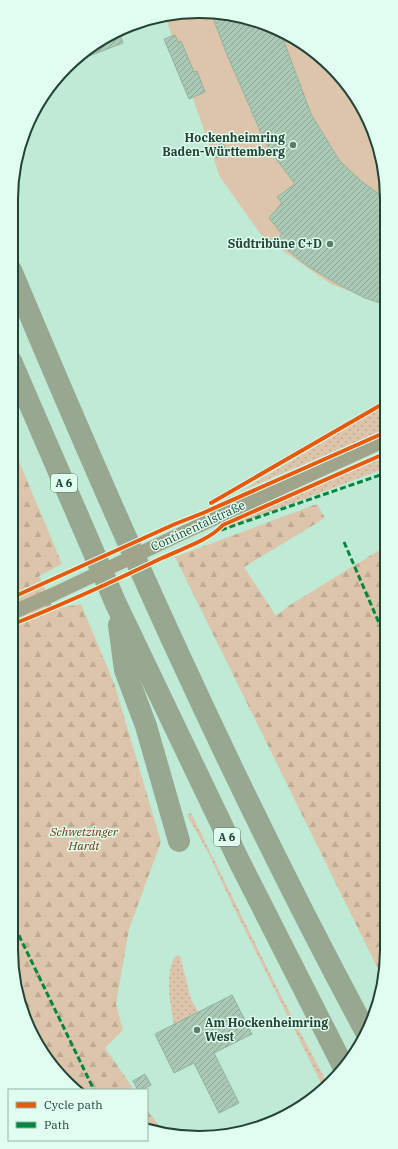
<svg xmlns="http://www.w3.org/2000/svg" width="398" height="1149" font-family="'IBM Plex Serif',serif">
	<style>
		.grass { fill: url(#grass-dots) }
		.forest { fill: url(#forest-firs) }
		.park { fill: #dcc5aa }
		.building { fill: url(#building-hatch); stroke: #93b19e }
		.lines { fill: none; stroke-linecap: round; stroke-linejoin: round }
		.street { stroke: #9fa48a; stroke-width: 14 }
		.highway { stroke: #97a790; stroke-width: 22 }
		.street-bridge { stroke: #9fa48a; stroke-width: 14 }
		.quiet { stroke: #00873e; stroke-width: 3; stroke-dasharray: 6 3; stroke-linecap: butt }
		.cycleway-casing { stroke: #dffeef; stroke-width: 6 }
		.cycleway { stroke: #e8590c; stroke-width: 4 }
		.poi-dot { fill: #597d6d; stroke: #dffeef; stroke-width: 1.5 }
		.labels { text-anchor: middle; stroke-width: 3; stroke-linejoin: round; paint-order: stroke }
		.shield { fill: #dffeef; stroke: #5b7b6d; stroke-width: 1 }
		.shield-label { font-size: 11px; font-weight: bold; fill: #224335 }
		.poi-label { font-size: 12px; font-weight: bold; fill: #224335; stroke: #dffeef; text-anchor: end }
		.street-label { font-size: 12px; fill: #224335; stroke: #dffeef }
		.park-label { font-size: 12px; font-style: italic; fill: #783109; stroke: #dffeef }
		.rim { fill: none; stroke: #224335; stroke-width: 2 }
	</style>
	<defs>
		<pattern id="grass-dots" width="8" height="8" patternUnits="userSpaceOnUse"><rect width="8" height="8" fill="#dcc5aa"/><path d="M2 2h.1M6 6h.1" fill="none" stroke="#bcaa93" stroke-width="1.8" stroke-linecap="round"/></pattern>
		<pattern id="forest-firs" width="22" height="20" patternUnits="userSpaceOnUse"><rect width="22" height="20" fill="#dcc5aa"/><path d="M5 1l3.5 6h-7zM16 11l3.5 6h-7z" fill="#bcaa93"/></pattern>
		<pattern id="building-hatch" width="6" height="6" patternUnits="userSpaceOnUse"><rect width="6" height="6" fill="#abcab6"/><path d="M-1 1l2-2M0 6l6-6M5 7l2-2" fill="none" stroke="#8ba695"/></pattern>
	</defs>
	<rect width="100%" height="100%" fill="#beead6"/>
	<!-- grass -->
	<g class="grass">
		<polygon points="386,405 386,429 239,492"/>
		<polygon points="386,454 386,468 227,528 226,526"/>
		<polygon points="191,813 278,990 327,1083 323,1087 234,908 210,856 187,815"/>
		<path d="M177 955 180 956 191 999 201 1017 175 1029C171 1012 163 967 177 955Z"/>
	</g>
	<!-- forest -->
	<g class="forest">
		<polygon points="11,442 62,564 39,576 54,609 81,604 115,686 161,842 129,929 116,1004 123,1030 105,1048 134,1090 78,1090 58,1074 25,1022 11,950"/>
		<polygon points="317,504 325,518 244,567 276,616 290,605 386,546 387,950 383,979 175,557"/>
		<polygon points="147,1109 164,1133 147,1128"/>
	</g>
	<!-- park -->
	<polygon class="park" points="174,13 247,17 293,36 340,75 368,116 385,174 386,305 331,284 262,236 220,177 165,16"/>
	<!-- building -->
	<g class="building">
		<polygon points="212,15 247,17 280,31 311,114 339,160 362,182 385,198 386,305 365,298 336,283 306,265 277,241 282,234 269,218 282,203 277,197 295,184 271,152 265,142 226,52"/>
		<polygon points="119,32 123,43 81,59 105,36"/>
		<polygon points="175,35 178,42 181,41 194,72 197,71 205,92 189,99 164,39"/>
		<polygon points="223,143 228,153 217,158 212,148"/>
		<polygon points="232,995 252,1034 214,1053 239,1103 219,1113 194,1063 174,1073 155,1034"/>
		<polygon points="145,1074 151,1085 142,1090 138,1090 133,1081"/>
	</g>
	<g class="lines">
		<!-- street -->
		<g class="street">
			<polyline points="185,532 386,440"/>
			<polyline points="11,613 52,595"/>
		</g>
		<!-- highway -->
		<g class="highway">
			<path d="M11 270C119 528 233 785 366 1032"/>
			<polyline points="11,361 116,604 239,861 343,1066"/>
			<polyline points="119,625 125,670 146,726 179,841"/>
		</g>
		<!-- street-bridge -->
		<polyline class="street-bridge" points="52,595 185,532"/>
		<!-- quiet -->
		<g class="quiet">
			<polyline points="221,530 386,473"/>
			<polyline points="344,542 386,639"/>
			<polyline points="11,919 94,1090"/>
		</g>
		<!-- cycleway casing -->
		<g class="cycleway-casing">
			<g id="cycleway">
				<polyline points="211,503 386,402"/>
				<polyline points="11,598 175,524 203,513 386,432"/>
				<path d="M11 625C62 605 112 582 162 558 181 549 208 541 223 525L386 453"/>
			</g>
		</g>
		<!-- cycleway -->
		<use href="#cycleway" class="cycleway"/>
	</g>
	<!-- markers -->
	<g class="poi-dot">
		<circle cx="293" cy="145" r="4"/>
		<circle cx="330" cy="244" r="4"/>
		<circle cx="197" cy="1030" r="4"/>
	</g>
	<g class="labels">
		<!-- shield labels -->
		<g class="shield">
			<rect x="51" y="474" width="26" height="18" rx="3"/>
			<rect x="214" y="828" width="26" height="18" rx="3"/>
		</g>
		<g class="shield-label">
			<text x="64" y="487">A 6</text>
			<text x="227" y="841">A 6</text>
		</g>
		<!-- poi labels -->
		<g class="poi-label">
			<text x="285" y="142">Hockenheimring<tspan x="285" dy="14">Baden-Württemberg</tspan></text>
			<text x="322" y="248">Südtribüne C+D</text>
			<text x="205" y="1027" text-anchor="start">Am Hockenheimring<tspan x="205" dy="14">West</tspan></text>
		</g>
		<!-- street labels -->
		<g class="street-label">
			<text transform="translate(198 526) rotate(-25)" y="4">Continentalstraße</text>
		</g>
		<!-- park labels -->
		<g class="park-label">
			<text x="84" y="836">Schwetzinger<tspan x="84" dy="14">Hardt</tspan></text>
		</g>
	</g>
	<!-- crop -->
	<path d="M0 0H398V1149H0ZM199 18H199A181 181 0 0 1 380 199V950A181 181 0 0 1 199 1131H199A181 181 0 0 1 18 950V199A181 181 0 0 1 199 18Z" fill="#dffeef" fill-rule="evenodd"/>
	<path class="rim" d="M199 18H199A181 181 0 0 1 380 199V950A181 181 0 0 1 199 1131H199A181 181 0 0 1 18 950V199A181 181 0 0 1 199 18Z"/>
	<!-- legend -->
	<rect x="8" y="1089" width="140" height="52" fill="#dffeef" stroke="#93b3a5"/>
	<rect x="16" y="1102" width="20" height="6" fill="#e8590c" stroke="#93b3a5"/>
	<text x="44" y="1109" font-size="12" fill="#224335">Cycle path</text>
	<rect x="16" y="1122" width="20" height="6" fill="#00873e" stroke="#93b3a5"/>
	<text x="44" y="1129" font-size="12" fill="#224335">Path</text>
</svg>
